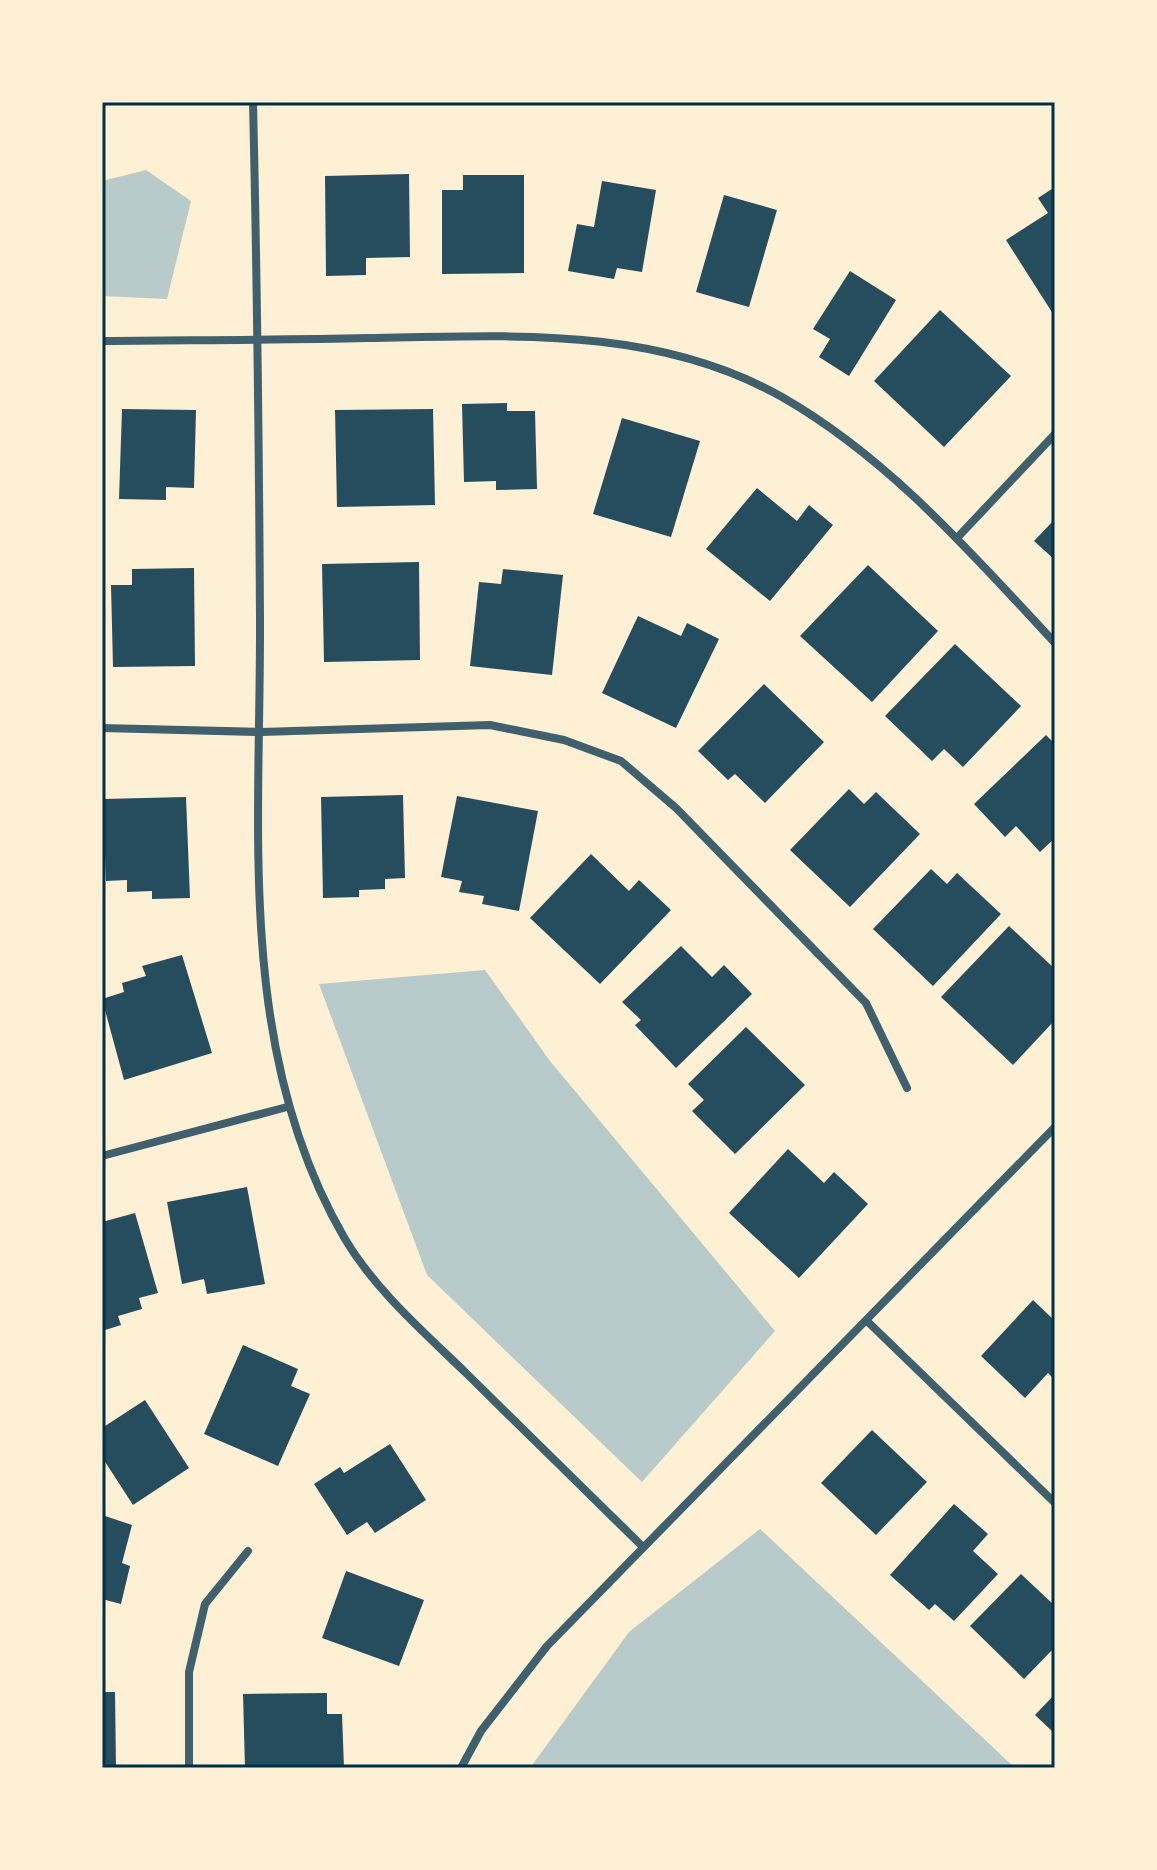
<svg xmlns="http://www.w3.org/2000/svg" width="1157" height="1870" font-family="'PT Sans Narrow',sans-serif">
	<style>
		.green { fill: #b9caca }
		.building { fill: #264d5e }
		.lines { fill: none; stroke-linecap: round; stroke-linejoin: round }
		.minor { stroke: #3f606c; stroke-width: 8 }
		.neatline { fill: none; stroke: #003049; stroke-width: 3 }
	</style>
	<rect width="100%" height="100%" fill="#fdf0d5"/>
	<!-- green -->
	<g class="green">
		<polygon points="146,170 191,201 167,299 102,296 102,181"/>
		<polygon points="485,970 550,1061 775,1331 642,1482 427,1275 319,984"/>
		<polygon points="760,1529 1015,1768 530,1768 629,1632"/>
	</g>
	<!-- building -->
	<g class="building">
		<polygon points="409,174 410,257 366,258 366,275 326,276 325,176"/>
		<polygon points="463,175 524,175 524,273 442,274 442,190 463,190"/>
		<polygon points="602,181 656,190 642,272 617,268 614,279 568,271 577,224 594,227"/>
		<polygon points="1055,187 1055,317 1006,240 1048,213 1038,198"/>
		<polygon points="724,195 777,210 749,307 696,292"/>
		<polygon points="850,271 896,300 849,376 819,357 830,339 813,329"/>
		<polygon points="940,310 1011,376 944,447 874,381"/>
		<polygon points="507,403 507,411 535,411 537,489 496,490 496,481 464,482 462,404"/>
		<polygon points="122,409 196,410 194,488 166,487 166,500 119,499"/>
		<polygon points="433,409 435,505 337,507 335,410"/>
		<polygon points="622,418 700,441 671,537 593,514"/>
		<polygon points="757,488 797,521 809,505 833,525 770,601 706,549"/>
		<polygon points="1055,519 1055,560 1034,541"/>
		<polygon points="419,562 420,660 324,662 322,564"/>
		<polygon points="868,565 938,631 872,702 800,636"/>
		<polygon points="194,568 195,666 113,667 111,585 132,585 132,569"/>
		<polygon points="503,569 563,575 552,675 470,666 479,582 501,584"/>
		<polygon points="638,616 681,636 687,623 719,639 676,728 602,693"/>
		<polygon points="955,644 1021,706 963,767 944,749 932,761 885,716"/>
		<polygon points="764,684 824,742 765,803 735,774 728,780 698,751"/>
		<polygon points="1046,735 1055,744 1055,838 1040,852 1016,826 1005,837 974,804"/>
		<polygon points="849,789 864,804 876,792 920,834 850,907 790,850"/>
		<polygon points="403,795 405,878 385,879 385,889 359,890 359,897 323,898 321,797"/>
		<polygon points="457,796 538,811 519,911 482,904 484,896 459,892 462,881 441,877"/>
		<polygon points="186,797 190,898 152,899 152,891 127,892 127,880 106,881 103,799"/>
		<polygon points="591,854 629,891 639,880 671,910 600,984 530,918"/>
		<polygon points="931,869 947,884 957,873 1001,914 933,986 873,929"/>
		<polygon points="1009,926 1055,969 1055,1020 1013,1065 941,997"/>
		<polygon points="681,946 712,977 724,965 752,994 676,1068 635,1025 641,1020 622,1002"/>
		<polygon points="182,955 212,1053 124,1080 102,999 124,992 122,983 146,976 142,966"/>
		<polygon points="746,1027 805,1085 735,1154 692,1111 704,1100 688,1084"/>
		<polygon points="788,1149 824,1183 834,1172 868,1204 799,1278 729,1213"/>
		<polygon points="247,1187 265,1284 207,1294 204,1279 182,1284 167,1202"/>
		<polygon points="135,1213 158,1293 139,1298 142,1309 118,1316 121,1325 102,1331 102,1222"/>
		<polygon points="1033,1300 1055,1321 1055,1380 1048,1373 1025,1398 981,1356"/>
		<polygon points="243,1345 298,1369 291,1386 310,1394 278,1466 204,1434"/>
		<polygon points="145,1400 189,1468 133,1505 102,1457 102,1428"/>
		<polygon points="872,1430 927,1482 876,1535 821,1483"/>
		<polygon points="390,1444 426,1500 375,1533 367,1522 347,1535 314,1484 340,1467 344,1473"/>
		<polygon points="954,1504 988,1534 973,1551 998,1574 954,1621 935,1604 929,1610 890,1575"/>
		<polygon points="102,1515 132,1525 122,1563 130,1566 121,1604 102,1599"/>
		<polygon points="346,1571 424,1600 399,1666 322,1638"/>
		<polygon points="1021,1574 1055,1606 1055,1647 1024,1679 970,1626"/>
		<polygon points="102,1692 115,1692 116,1768 102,1768"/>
		<polygon points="327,1693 327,1714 342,1714 344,1768 245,1768 243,1694"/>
		<polygon points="1055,1694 1055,1734 1035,1715"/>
	</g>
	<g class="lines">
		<!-- minor -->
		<g class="minor">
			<path d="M253 102C257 274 259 446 260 618 261 827 235 1051 345 1239 376 1291 424 1332 467 1374 526 1432 584 1489 643 1547"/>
			<path d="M102 341C191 340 280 340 368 338 509 336 655 325 782 397 889 458 972 554 1055 643"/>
			<polyline points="957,538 1055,434"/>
			<polyline points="102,728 261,732 490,725 564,740 621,761 676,808 866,1003 907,1088"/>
			<polyline points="102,1156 287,1107"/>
			<polyline points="867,1321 1055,1503"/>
			<polyline points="189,1768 189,1672 205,1604 248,1551"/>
			<polyline points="461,1768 481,1731 547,1646 1055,1127"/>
		</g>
	</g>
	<!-- border -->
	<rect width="1157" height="1870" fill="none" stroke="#fdf0d5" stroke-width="208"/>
	<rect x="104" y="104" width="949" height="1662" class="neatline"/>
</svg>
